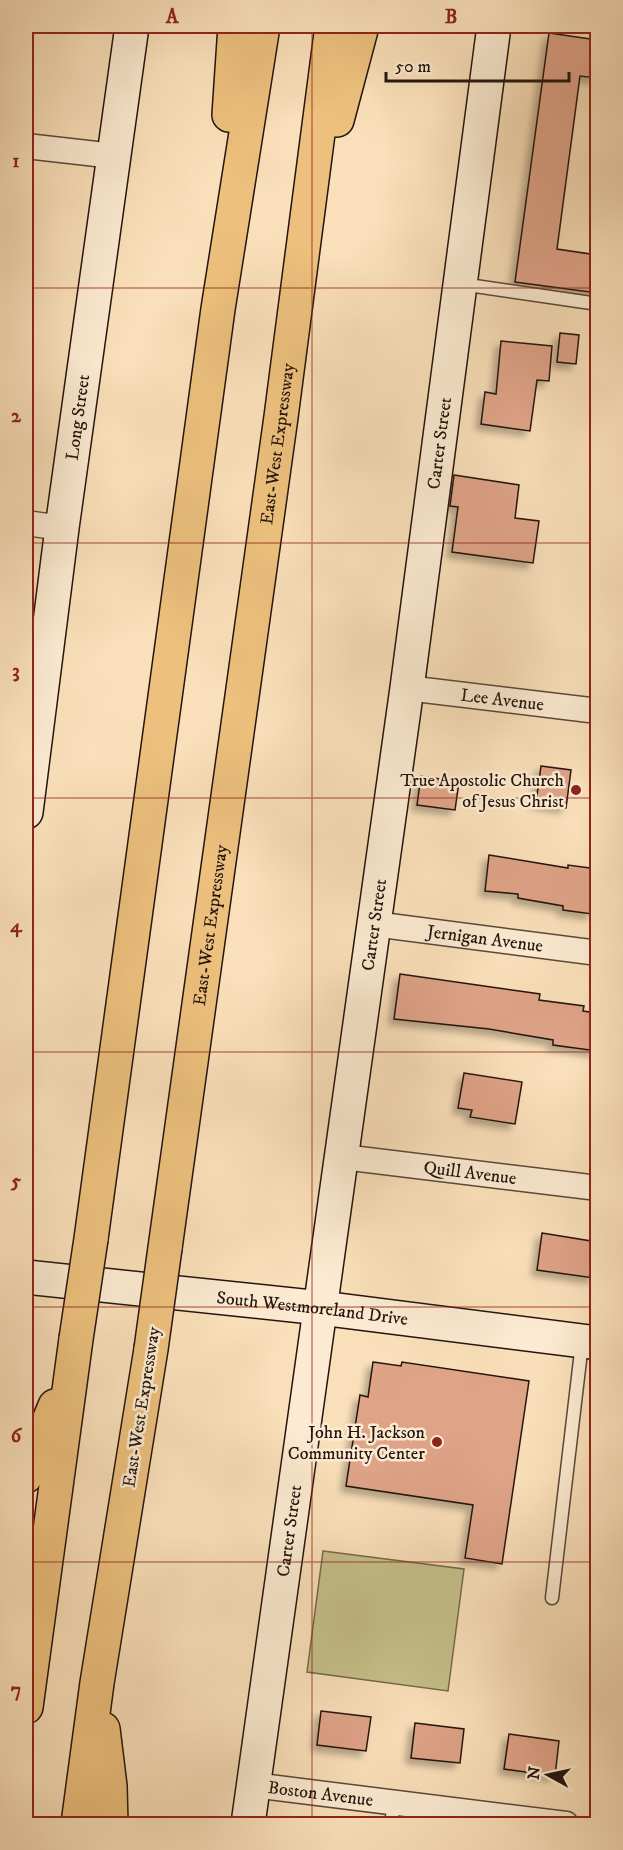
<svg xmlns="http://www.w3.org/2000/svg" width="623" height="1850" font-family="'IM FELL DW Pica',serif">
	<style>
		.green { fill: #c6c08a; stroke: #746a4c; stroke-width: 1.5 }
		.building { fill: #dfa388; stroke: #23140e; stroke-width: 1.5; filter: url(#shadow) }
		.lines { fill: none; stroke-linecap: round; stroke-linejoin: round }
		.lane-casing { stroke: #594739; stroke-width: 15 }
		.street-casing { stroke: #594739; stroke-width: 27 }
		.secondary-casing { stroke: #23140e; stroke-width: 36 }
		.highway-casing { stroke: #23140e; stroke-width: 36 }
		.lane { stroke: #fcebd2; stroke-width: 12 }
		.street { stroke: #fcebd2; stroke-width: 24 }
		.secondary { stroke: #fcebd2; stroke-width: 33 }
		.highway { stroke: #edc07d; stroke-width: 33 }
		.highway-bridge-casing { stroke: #23140e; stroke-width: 36; stroke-linecap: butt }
		.highway-bridge { stroke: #edc07d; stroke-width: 33 }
		.grid { fill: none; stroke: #8f2418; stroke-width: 1.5; stroke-opacity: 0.55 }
		.poi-dot { fill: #8f2418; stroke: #fcebd2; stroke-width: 2 }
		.labels { text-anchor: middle; stroke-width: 5; stroke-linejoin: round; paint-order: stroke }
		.street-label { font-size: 18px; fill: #23140e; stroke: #fcebd2 }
		.poi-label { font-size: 18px; fill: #23140e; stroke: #fcebd2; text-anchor: end }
		.neatline { fill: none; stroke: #8f2418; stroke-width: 2 }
		.grid-label { font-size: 20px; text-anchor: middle; font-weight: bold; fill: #8f2418 }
	</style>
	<defs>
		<filter id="shadow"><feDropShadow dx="-5.5" dy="5.5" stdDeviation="3" flood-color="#0004"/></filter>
	</defs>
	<rect width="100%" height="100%" fill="#fae0ba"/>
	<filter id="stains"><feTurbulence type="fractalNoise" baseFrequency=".00333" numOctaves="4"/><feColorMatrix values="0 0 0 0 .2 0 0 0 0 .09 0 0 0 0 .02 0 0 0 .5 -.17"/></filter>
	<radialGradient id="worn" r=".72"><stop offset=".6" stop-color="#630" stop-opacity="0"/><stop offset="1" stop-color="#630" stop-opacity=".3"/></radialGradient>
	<!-- green -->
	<polygon class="green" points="323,1551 464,1569 448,1691 307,1672"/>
	<!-- building -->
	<g class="building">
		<polygon points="549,33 597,40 597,78 580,76 557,249 597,255 597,293 515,282"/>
		<polygon points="560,333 579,335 576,364 557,362"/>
		<polygon points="501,341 552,346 549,381 537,380 530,431 481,424 485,392 496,394"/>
		<polygon points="454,475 519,485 515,518 539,521 533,563 452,552 458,507 450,506"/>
		<polygon points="541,766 571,770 566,808 536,803"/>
		<polygon points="421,776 459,782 455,810 417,805"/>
		<polygon points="489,855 568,868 568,865 597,869 592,914 563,910 563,906 518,898 518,894 485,891"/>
		<polygon points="400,974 540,994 539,1000 584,1006 583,1011 597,1013 597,1051 553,1045 553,1040 489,1029 394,1019"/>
		<polygon points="464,1073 522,1082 515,1124 470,1117 472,1110 458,1108"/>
		<polygon points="542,1233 597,1242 594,1278 537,1270"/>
		<polygon points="373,1362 401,1366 402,1362 529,1381 502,1564 465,1558 473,1505 346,1486 360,1395 368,1397"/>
		<polygon points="321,1711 371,1717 366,1751 317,1745"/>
		<polygon points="415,1723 464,1729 460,1763 411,1758"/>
		<polygon points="509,1734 559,1741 555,1776 504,1769"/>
	</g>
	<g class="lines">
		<!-- lane casing -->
		<g class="lane-casing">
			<g id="lane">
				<polyline points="461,284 598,304"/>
				<polyline points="552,1598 582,1343"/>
				<polyline points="391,1824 394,1803"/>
			</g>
		</g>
		<!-- street casing -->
		<g class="street-casing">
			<g id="street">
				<polyline points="26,146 114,156"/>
				<polyline points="26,523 62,528"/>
				<path id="s1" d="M407 688 598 711"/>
				<path id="s2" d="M374 924 598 953"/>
				<path id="s3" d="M343 1157 598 1188"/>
				<path id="s4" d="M253 1785 566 1824"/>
			</g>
		</g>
		<!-- secondary casing -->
		<g class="secondary-casing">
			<g id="secondary">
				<path id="s5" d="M26 812 62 528 132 26"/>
				<path id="s6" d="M26 1277 321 1308 598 1343"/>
				<path id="s7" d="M248 1824 407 688 494 26"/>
			</g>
		</g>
		<!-- highway casing -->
		<g class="highway-casing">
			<g id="highway">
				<polyline points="229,115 235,26"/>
				<polyline points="337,120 362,26"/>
				<polyline points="91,1239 218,309 263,26"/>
				<path id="s8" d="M165 1248 281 417 332 26"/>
				<polyline points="26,1476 55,1406"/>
				<polyline points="26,1707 76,1339"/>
				<polyline points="103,1729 110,1786 111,1824"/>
				<polyline points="78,1824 97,1683 151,1349"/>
			</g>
		</g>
		<!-- lane -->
		<use href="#lane" class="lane"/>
		<!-- street -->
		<use href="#street" class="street"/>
		<!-- secondary -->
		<use href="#secondary" class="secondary"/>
		<!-- highway -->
		<use href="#highway" class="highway"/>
		<!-- highway-bridge casing -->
		<g class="highway-bridge-casing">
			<g id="highway-bridge">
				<polyline points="76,1339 91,1239"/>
				<polyline points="151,1349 165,1248"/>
			</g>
		</g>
		<!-- highway-bridge -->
		<use href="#highway-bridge" class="highway-bridge"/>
	</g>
	<!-- grid -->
	<path class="grid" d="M312 26V1824M26 288H598M26 543H598M26 798H598M26 1052H598M26 1307H598M26 1562H598"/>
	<!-- markers -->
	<g class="poi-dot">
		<circle cx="576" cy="790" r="6"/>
		<circle cx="437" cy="1442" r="6"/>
	</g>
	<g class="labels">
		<!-- street labels -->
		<g class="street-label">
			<text dy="6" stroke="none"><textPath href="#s5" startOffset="398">Long Street</textPath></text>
			<text dy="6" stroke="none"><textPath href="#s8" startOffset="812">East-West Expressway</textPath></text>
			<text dy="6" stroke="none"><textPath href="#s7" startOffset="1394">Carter Street</textPath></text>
			<text dy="6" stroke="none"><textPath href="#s1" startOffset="96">Lee Avenue</textPath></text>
			<text dy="6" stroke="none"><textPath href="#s7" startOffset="908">Carter Street</textPath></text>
			<text dy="6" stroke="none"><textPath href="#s8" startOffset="326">East-West Expressway</textPath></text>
			<text dy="6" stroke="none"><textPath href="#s2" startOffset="112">Jernigan Avenue</textPath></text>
			<text dy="6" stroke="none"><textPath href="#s3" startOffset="128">Quill Avenue</textPath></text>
			<text dy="6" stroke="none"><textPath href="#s6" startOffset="288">South Westmoreland Drive</textPath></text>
			<text transform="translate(141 1407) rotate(-81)" y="6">East-West Expressway</text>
			<text dy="6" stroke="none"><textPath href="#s7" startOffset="296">Carter Street</textPath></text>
			<text dy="6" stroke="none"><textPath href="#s4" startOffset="68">Boston Avenue</textPath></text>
		</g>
		<!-- poi labels -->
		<g class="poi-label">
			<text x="564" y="786">True Apostolic Church<tspan x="564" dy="21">of Jesus Christ</tspan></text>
			<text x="425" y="1438">John H. Jackson<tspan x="425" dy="21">Community Center</tspan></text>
		</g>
	</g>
	<!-- margin -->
	<rect width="623" height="1850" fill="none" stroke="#fae0ba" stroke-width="66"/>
	<!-- north arrow -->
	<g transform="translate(548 1775) rotate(278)" stroke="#fcebd2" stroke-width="4.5" paint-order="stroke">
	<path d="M0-4.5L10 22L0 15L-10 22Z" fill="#23140e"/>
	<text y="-9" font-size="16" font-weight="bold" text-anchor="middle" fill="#23140e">N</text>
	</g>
	<!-- scale -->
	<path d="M386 72v9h183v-9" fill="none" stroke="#23140e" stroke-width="3"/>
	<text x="395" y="72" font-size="18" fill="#23140e" stroke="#fcebd2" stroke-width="4.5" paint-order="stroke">50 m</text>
	<rect x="33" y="33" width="557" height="1784" class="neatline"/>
	<g class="grid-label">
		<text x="172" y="23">A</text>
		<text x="451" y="23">B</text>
		<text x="16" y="167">1</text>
		<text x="16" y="422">2</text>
		<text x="16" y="677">3</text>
		<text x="16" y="932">4</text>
		<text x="16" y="1187">5</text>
		<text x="16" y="1442">6</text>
		<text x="16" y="1696">7</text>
	</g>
	<rect width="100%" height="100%" filter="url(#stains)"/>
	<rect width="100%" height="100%" fill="url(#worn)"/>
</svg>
